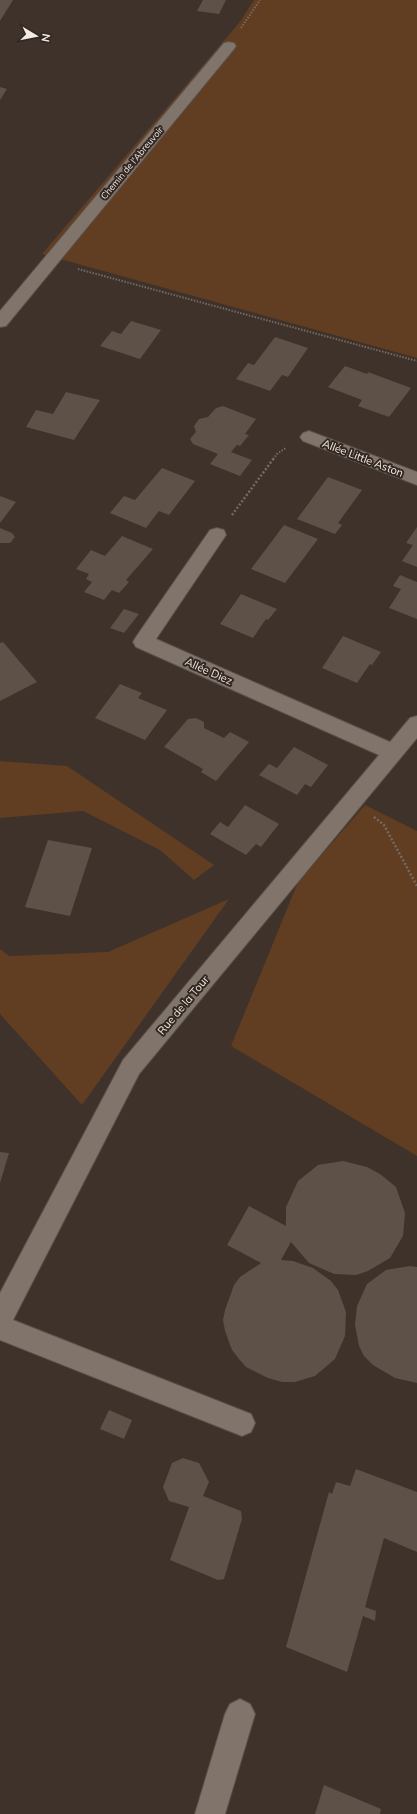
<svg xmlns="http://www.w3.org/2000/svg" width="417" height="1814" font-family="Mulish,sans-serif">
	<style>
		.green { fill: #613d22 }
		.building { fill: #5d5148 }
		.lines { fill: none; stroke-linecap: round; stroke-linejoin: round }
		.minor-casing { stroke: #5a504a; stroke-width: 2 }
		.path-far1 { stroke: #756a63; stroke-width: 2; stroke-dasharray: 1.5 1.5; stroke-linecap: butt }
		.path { stroke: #756a63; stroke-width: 2.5; stroke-dasharray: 2 2; stroke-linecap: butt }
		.minor { fill: #81746b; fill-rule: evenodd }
		.labels { text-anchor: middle; stroke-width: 4; stroke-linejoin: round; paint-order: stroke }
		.far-street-label { font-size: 9px; fill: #f2eae5; stroke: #332821 }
		.street-label { font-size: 11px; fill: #f2eae5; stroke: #332821 }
	</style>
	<rect width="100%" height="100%" fill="#3e322b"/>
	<!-- green -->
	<g class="green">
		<polygon points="254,0 417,0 417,358 42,254 239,23"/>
		<polygon points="0,761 67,766 214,865 194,880 160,850 83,811 0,818"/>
		<polygon points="365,805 417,831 417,1156 231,1046 298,882"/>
		<polygon points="229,899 82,1105 0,1014 0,949 9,956 108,952"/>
	</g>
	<!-- building -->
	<g class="building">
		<polygon points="0,0 13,0 0,21"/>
		<polygon points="203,0 226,0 219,14 197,11"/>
		<polygon points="0,87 7,89 0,100"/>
		<polygon points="131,321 161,330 140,359 100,346 112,331 121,334"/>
		<polygon points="275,337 308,348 288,377 282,375 270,391 236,379 248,363 254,365"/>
		<polygon points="345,366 367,374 368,372 411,388 389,417 358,406 362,400 328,387"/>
		<polygon points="66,392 100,400 74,440 26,427 36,410 53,414"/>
		<polygon points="223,406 256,419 245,434 249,435 240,446 237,445 231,452 252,460 240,476 210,464 218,454 193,444 190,439 196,432 194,426 199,419 208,417 216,408"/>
		<polygon points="162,468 195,481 169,515 159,511 146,528 110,513 124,496 135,500"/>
		<polygon points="328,477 362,490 338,523 342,525 335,534 297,519"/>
		<polygon points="0,496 16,502 0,523"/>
		<polygon points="284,525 318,539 285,583 251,569"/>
		<polygon points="417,527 417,567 402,561 413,545 406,543"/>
		<polygon points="0,528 12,533 15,537 10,543 0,543"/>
		<polygon points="122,536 153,549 126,580 129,582 119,593 112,590 104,600 84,592 92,582 86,579 89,574 76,569 91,550 105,556"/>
		<polygon points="400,575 417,582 417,619 389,608 401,589 393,586"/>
		<polygon points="241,594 277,609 268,620 266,619 253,638 220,624"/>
		<polygon points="124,609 139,614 124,633 110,628"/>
		<polygon points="343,636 381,652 372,665 370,664 357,683 322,668"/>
		<polygon points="3,642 37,682 0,701 0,643"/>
		<polygon points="120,684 142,693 138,698 167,710 145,740 95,718"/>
		<polygon points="196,718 204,722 204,728 224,738 230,732 249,742 216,781 201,772 203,769 164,747 188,719"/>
		<polygon points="294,747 328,765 311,787 305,784 297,795 259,775 269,764 277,768"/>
		<polygon points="245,805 279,824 261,847 256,844 246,855 210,834 220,822 228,827"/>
		<polygon points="48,840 92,848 70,916 25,907"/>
		<polygon points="0,1152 9,1153 0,1183"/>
		<polygon points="343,1161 367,1167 380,1174 396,1187 405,1213 403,1236 390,1258 368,1271 356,1275 334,1274 309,1263 291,1242 281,1260 293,1261 313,1268 331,1281 338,1290 346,1312 345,1336 335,1359 315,1376 295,1382 282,1382 268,1378 246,1367 239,1359 232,1350 225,1331 223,1320 225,1310 234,1285 240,1277 261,1263 227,1245 249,1206 286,1226 286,1207 298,1181 318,1165"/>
		<polygon points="410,1266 417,1267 417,1383 395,1378 373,1365 364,1356 359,1346 355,1325 357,1306 367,1284 386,1270"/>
		<polygon points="109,1410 132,1420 124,1439 100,1429"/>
		<polygon points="183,1458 199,1463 209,1482 203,1496 241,1511 242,1519 224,1579 218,1580 170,1560 189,1507 169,1501 163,1487 172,1463"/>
		<polygon points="356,1469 417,1492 417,1552 384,1538 365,1607 376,1611 375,1621 363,1616 347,1672 286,1647 329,1492 332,1494 336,1482 350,1486"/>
		<polygon points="324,1785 381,1809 380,1814 315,1814"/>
	</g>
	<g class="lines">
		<!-- minor casing -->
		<g class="minor-casing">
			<g id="minor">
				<polygon points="229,42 234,43 236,46 234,49 6,326 0,327 0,311 224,43"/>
				<polygon points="309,431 417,472 417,485 303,441 300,437 303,433"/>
				<polygon points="217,528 224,530 226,535 156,639 390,742 410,718 417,716 417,738 139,1074 13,1320 251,1414 255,1423 251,1432 242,1436 0,1340 0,1293 123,1060 379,755 136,647 133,642 136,637 210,530"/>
				<polygon points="240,1699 250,1704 255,1714 225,1814 195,1814 225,1714 230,1704"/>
			</g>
		</g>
		<!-- path-far1 -->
		<g class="path-far1">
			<polyline points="241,28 260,0"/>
			<polyline points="78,269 417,361"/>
			<polyline points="273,459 278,453 286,448"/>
		</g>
		<!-- path -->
		<g class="path">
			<polyline points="232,515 274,458"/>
			<polyline points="374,817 384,825 417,886"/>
		</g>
		<!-- minor -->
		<use href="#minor" class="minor"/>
	</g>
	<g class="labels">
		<!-- far-street labels -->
		<g class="far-street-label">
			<text transform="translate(132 163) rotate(-50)" y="3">Chemin de l'Abreuvoir</text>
		</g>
		<!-- street labels -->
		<g class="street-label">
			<text transform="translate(363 458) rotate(21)" y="4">Allée Little Aston</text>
			<text transform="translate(209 671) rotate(24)" y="4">Allée Diez</text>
			<text transform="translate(183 1005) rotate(-50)" y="4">Rue de la Tour</text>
		</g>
	</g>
	<!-- north arrow -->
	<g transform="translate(36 36) rotate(100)" stroke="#332821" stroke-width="3" paint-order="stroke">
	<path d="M0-3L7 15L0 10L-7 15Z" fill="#f2eae5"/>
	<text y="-6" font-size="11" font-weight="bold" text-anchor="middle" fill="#f2eae5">N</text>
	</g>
</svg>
